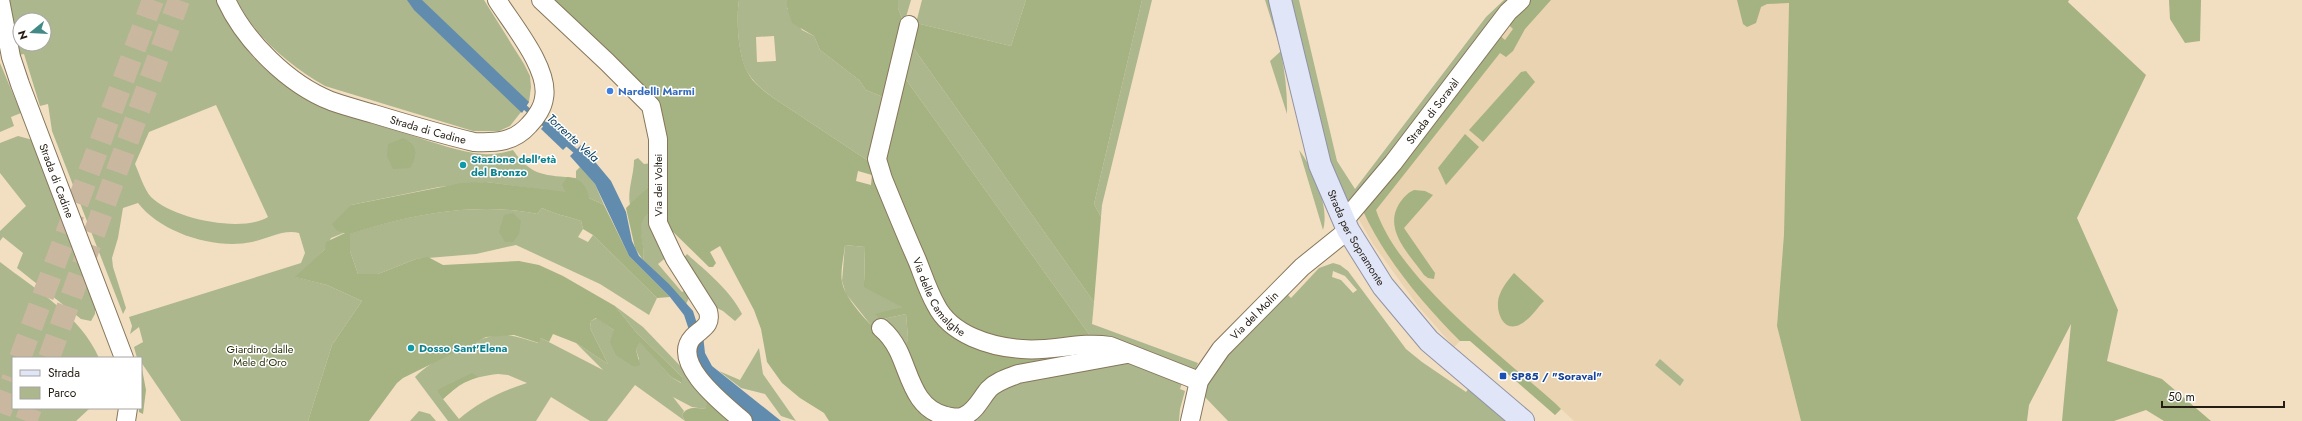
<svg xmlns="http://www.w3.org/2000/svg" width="2302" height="421" font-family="Jost,sans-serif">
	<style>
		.built { fill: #ead3b0 }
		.green { fill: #acb78e; fill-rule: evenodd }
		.forest { fill: #a5b281; fill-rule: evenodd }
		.water { fill: #628cad }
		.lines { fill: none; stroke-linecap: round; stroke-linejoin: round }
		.stream { stroke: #628cad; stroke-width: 5 }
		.highway-tunnel { stroke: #c9b89f; stroke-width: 22; stroke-dasharray: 22 11; stroke-linecap: butt }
		.minor-casing { stroke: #86765b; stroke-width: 20 }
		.major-casing { stroke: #9193a4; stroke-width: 24 }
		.minor { stroke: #fff; stroke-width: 18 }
		.major { stroke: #e0e5f7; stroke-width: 22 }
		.shop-dot { fill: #3f7fe0; stroke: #fff; stroke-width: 1.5 }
		.culture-dot { fill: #0f9aa8; stroke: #fff; stroke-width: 1.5 }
		.transit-dot { fill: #1a4fb4; stroke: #fff; stroke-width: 1.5 }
		.labels { text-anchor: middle; stroke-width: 3; stroke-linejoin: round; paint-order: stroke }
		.shop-label { font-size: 11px; font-weight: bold; fill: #366cbe; stroke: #fff; text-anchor: start }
		.street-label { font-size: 11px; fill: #241d13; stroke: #fff }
		.culture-label { font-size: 11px; font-weight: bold; fill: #0d838f; stroke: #fff; text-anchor: start }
		.park-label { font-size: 11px; fill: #2c340e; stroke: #fff }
		.transit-label { font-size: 11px; font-weight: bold; fill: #164399; stroke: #fff; text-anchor: start }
		.water-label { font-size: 12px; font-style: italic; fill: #053c5d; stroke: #fff }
	</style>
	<rect width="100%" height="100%" fill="#f2dfc2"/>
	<!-- built -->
	<polygon class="built" points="1525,0 1789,0 1784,234 1777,326 1801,421 1574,421 1561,409 1555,415 1470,341 1460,341 1454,347 1418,306 1373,244 1358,218"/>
	<!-- green -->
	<g class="green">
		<path d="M9 0H217C231 28 247 55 272 75 311 108 362 120 410 135 433 142 459 152 483 154 493 155 503 153 513 150 531 177 546 175 576 178V171L580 167 595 184 604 205 589 198 567 193 486 182 439 187 351 205 346 232 331 238 325 249 296 277 327 285 362 301 332 345 308 421H181L141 362V358H137L134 347 143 342 139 327 130 334 132 326 129 317 301 263 305 253 299 233C283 229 268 239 252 242 215 250 161 233 138 203L123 208 118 238 112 258 113 267 126 308 123 314 52 131 48 104 40 106 24 54 19 55ZM20 20H44V44H20ZM216 105 268 217C242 233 173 219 151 197 144 189 139 173 135 164L149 132Z"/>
		<path d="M237 0H484L524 64 530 76 531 87 529 102 510 126 499 131H473L325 86C290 66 255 37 237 0Z"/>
		<path d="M739 0H787V8L802 30 814 36 820 50 859 80 866 90 883 97 870 162 772 97C763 90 754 83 748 73 738 58 736 18 739 0ZM774 36 776 61 757 62 756 37Z"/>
		<polygon points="898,0 911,0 904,24 898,8"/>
		<polygon points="922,0 1026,0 1011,46 916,23"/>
		<polygon points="1142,0 1152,0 1102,205 1101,217 1094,204"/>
		<path d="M1265 0H1270C1278 38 1288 75 1287 114L1270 61 1281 51Z"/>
		<polygon points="1289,0 1299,0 1337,161 1355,189 1486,17 1504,0 1516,0 1353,202 1346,203 1329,163"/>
		<polygon points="910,43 1094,302 1092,324 1198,363 1195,370 1091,337 902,74"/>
		<polygon points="0,63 21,113 11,117 14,126 0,132"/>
		<polygon points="18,136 33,140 95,302 95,314 91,321 81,319 17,268 23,253 3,237 0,241 0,231 26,206 0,173 0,143"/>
		<path d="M1299 150C1313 168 1330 208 1323 230Z"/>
		<path d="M638 158 644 164 652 163V183L630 205C627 191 634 175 634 160Z"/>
		<path d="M542 208C554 214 567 216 581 221L583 229 578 237 588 242 593 235 657 298 649 315 600 284 516 245 476 254 416 259 378 274H358L350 251 349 234C407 215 477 201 537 214Z"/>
		<path d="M653 211 668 256 658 264 682 292 688 289 691 294 686 304 643 260C647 244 630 222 653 211Z"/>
		<polygon points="845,245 865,247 864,280 903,307 876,315 879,320 906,314 908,338 903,365 846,294 842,281"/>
		<path d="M687 254C707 272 730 290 742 314L735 321 723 311 713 306 681 261Z"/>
		<path d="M0 262C35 289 81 316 99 358H13V408H99L89 409 76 421H0Z"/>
		<path d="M1333 263 1340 265 1348 271 1406 349 1422 362 1466 392 1469 388 1507 421H1228L1203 395C1220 354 1256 325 1287 294L1291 298 1319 268ZM1333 271 1345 276 1357 290 1353 293 1341 280 1332 277Z"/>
		<path d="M615 306 643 327 710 397 705 409 692 407 673 397 684 411 682 415 685 421 635 385 607 421H590L551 397 536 421H448L415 377C431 360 476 337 499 335 513 334 525 339 538 343L541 338 603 370 576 343 608 364 590 328 591 321 597 318 614 330 631 364 634 367 639 359 636 350 640 341 671 377 681 383 682 377 636 332ZM498 374 508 375 527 383C502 391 480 401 459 419L443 399C463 381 472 377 498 374Z"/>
		<polygon points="759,348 763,374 796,421 781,416 765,394 741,388 719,371 740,380"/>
		<polygon points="1131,359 1183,380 1180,389 1185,391 1180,409 1179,421 965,421 1003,385"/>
		<polygon points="1660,359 1684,380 1680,386 1655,365"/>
		<polygon points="419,411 430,414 436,421 410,421"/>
	</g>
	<!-- forest -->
	<g class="forest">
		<path d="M547 0H739C736 18 738 57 748 73 753 83 763 90 772 97L870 162 959 336 1112 351 1018 371 949 421H829L824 413 800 398 782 383 767 362 761 329 754 310 720 246 710 252 716 263 713 267H709L666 225 659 115ZM858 171 872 175 871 185 856 181ZM845 245 865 247 864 287 902 307 875 314 879 320 906 314 908 338 904 355C886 340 846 305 842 282 840 271 844 256 845 245Z"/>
		<polygon points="787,0 898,0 898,8 904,24 883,97 866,90 859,80 820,50 814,36 792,23 787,7"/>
		<polygon points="1026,0 1142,0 1094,204 1101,217 1094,302 910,43 916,23 1011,46"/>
		<path d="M1525 0H1551L1525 29 1513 51 1506 57 1500 53 1376 210C1399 279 1502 356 1556 404L1561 409 1555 415 1470 341H1460C1423 304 1385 259 1363 211L1498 34 1505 40 1513 29 1506 22Z"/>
		<polygon points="1737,0 2069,0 2068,2 2146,75 2077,218 2118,310 2107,361 2162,379 2211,421 2164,421 2146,410 2114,421 2062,421 2071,324 2029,405 2027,421 1801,421 1777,326 1784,234 1789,3 1767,4 1761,7 1756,23 1747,27 1743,24"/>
		<polygon points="2169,0 2201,0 2200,41 2185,43 2170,19"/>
		<polygon points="1526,71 1535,82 1483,142 1469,130 1521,72"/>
		<polygon points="902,74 1091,337 1016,343 962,327 944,308 883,158"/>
		<polygon points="1465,134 1479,147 1446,185 1438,168"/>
		<path d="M403 138C418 145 418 155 410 168L393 169 387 156 388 144Z"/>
		<path d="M567 177C580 178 587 185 589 198L604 205 629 256 670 297 657 298 593 235 583 229 581 221C567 216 554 214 542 208L537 214C477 201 408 215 350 234V251L358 274H378L416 259 428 257 443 265 519 261 539 265 563 276 615 306 636 332 682 377V383L671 377 640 342 636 350 640 365 634 367 616 355 610 342 614 330 596 318 591 321 590 328 608 364 576 343 553 334 549 342 541 338 539 343 514 335 486 337 403 378 397 383 369 421H308L332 345 362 301 327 285 295 277 325 249 326 242 345 233 337 231 332 224 351 205 462 183 486 182 566 192 562 185Z"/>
		<path d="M652 183 653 211C631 222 647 243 643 260L635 248 626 208Z"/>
		<path d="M1414 190 1425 191 1433 195 1404 228 1435 273 1434 279 1428 278 1424 275C1410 255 1383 230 1399 204 1403 198 1407 193 1414 190Z"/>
		<polygon points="513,213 521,221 519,234 513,242 505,242 499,232 504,215"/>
		<path d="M1514 273 1544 301C1536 309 1530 320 1519 325 1501 333 1494 306 1500 294 1503 286 1509 279 1514 273Z"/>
		<polygon points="141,364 146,390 143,414 139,412 139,408 141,408"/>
		<polygon points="472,373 478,377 460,384 443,399 437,390"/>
		<path d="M708 399 735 421H685L682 415C687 406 696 408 705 409Z"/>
	</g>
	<!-- water -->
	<g class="water">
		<polygon points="407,0 422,0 529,102 522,113 414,10"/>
		<polygon points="549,119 554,120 574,139 563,150 541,129"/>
		<polygon points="581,145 611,181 626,212 632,241 639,256 669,284 693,311 698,327 690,333 684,315 670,297 629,256 595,184 570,156"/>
		<polygon points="703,335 705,353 712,366 781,421 750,421 700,372 694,349"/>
	</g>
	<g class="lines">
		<!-- stream -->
		<g class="stream">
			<polyline points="521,104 550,129"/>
			<polyline points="564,141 580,155"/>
		</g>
		<!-- highway-tunnel -->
		<g class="highway-tunnel">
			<polyline points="20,358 153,0"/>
			<polyline points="49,358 179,0"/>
			<polyline points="0,413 13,378"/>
			<polyline points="26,421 31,408"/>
		</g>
		<!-- minor casing -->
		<g class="minor-casing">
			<g id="minor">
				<path id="s1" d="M0 0 11 57 20 84 124 358"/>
				<path id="s2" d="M226 0C245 41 288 84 331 101 345 106 360 110 374 114 407 124 440 134 474 142 496 143 514 142 529 125 536 118 543 107 544 98 550 69 512 24 497 0"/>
				<path d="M541 0 607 62 651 106 658 139V223L675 259 708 311C712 326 702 328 693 337 669 363 726 406 743 421"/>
				<path id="s3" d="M909 25 877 159 883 179C894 206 905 233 917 260 923 275 928 291 936 305 951 335 991 347 1022 349 1051 352 1080 341 1110 346L1199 381"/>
				<path id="s4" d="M1344 221 1393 163 1508 12 1521 0"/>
				<path d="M881 328C888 334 894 342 898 350 910 374 914 409 946 416 952 417 959 419 964 416 976 411 981 398 989 389 997 381 1008 378 1018 374L1127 354"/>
				<polyline points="126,421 128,408"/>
				<path id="s5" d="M1190 421 1199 381 1221 349 1302 267 1348 230"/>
			</g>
		</g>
		<!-- major casing -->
		<g class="major-casing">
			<g id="major">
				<path id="s6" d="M1280 0 1320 165 1348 230 1383 286 1429 341 1523 421"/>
			</g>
		</g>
		<!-- minor -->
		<use href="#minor" class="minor"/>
		<!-- major -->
		<use href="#major" class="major"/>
	</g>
	<!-- markers -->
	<circle class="shop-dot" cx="610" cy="91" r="4"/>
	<g class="culture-dot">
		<circle cx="463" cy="165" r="4"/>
		<circle cx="411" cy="348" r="4"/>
	</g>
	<rect class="transit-dot" x="1499" y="372" width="8" height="8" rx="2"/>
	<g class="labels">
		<!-- shop labels -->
		<g class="shop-label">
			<text x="618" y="95">Nardelli Marmi</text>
		</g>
		<!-- street labels -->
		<g class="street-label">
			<text dy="4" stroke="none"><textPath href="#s4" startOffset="141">Strada di Soravàl</textPath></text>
			<text dy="4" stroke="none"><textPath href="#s2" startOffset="250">Strada di Cadine</textPath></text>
			<text dy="4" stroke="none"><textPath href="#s1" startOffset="190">Strada di Cadine</textPath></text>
			<text transform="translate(658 185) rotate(-90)" y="4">Via dei Voltei</text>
			<text dy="4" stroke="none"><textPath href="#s6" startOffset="251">Strada per Sopramonte</textPath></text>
			<text dy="4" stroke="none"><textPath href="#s3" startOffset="290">Via delle Camalghe</textPath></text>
			<text dy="4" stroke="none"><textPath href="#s5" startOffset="127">Via del Molin</textPath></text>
		</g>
		<!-- culture labels -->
		<g class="culture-label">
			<text x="471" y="163">Stazione dell'età<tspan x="471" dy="13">del Bronzo</tspan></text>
			<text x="419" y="352">Dosso Sant'Elena</text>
		</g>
		<!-- park labels -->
		<g class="park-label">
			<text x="260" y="353">Giardino dalle<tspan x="260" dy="13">Mele d'Oro</tspan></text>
		</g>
		<!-- transit labels -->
		<g class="transit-label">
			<text x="1511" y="380">SP85 / "Soraval"</text>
		</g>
		<!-- water labels -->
		<g class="water-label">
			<text transform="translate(573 138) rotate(42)" y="4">Torrente Vela</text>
		</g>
	</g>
	<!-- legend -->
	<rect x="12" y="357" width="130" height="52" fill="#ffffff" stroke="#a7a5a1"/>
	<rect x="20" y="370" width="20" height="6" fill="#e0e5f7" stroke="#a7a5a1"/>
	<text x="48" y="377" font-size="12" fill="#241d13">Strada</text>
	<rect x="20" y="387" width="20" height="12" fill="#acb78e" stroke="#a7a5a1"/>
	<text x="48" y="397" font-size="12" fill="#241d13">Parco</text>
	<!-- north arrow -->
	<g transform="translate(32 32) rotate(252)"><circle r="19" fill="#ffffff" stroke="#a7a5a1"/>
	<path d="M0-3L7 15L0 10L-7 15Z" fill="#438a87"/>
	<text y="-6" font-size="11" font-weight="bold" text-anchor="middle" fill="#241d13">N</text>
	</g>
	<!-- scale -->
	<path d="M2162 401v6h122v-6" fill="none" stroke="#241d13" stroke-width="2"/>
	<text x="2168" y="401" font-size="12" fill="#241d13" stroke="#ffffff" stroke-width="3" paint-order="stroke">50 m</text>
</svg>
